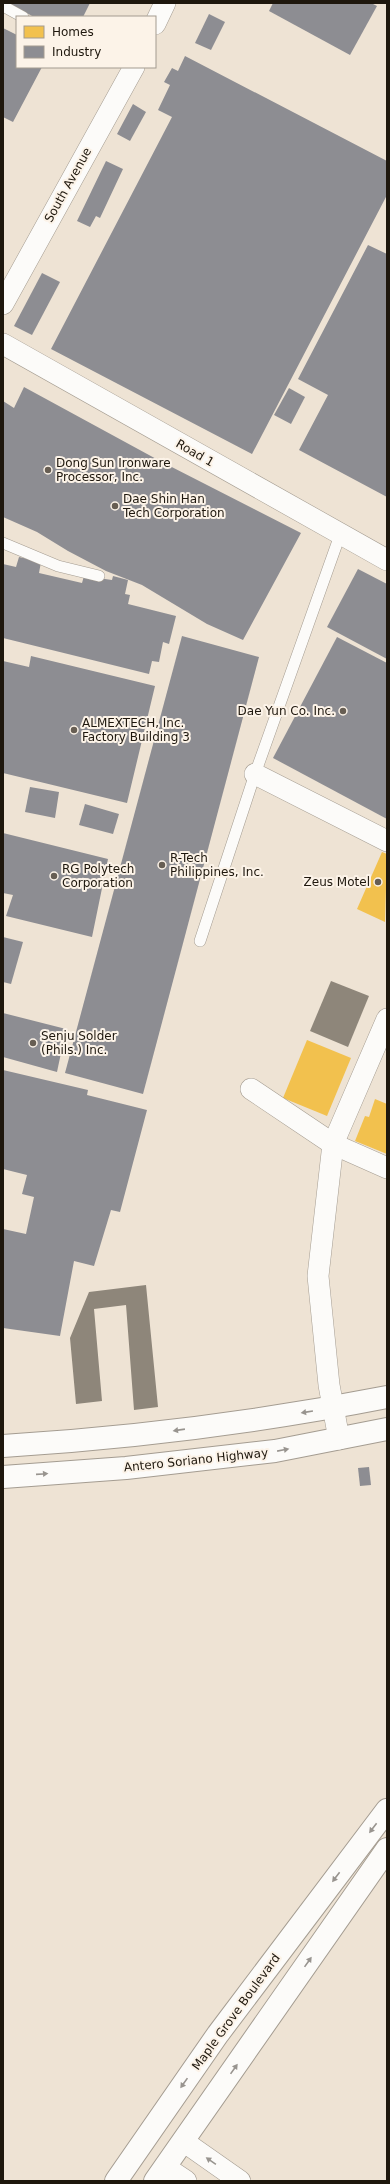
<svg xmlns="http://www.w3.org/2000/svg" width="390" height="2184" font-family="'DejaVu Sans',sans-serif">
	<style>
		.homes { fill: #f2c14e }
		.industry { fill: #8d8d92 }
		.building { fill: #8e867a }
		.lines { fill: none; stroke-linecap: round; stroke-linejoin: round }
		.service-casing { stroke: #a49c91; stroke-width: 12 }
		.minor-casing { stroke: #a49c91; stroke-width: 22 }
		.secondary-casing { stroke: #a49c91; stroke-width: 24 }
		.primary-casing { stroke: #a49c91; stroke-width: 24 }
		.service { stroke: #fcfbf9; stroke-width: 11 }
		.minor { stroke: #fcfbf9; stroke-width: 21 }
		.secondary { stroke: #fcfbf9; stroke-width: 22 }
		.primary { stroke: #fcfbf9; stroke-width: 22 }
		.oneway { fill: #98948f }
		.poi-dot { fill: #675e53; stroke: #fcf3e8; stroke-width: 1.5 }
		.labels { text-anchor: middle; stroke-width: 4; stroke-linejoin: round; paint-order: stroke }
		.street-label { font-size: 12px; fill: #1e170d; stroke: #fcf3e8 }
		.poi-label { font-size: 12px; fill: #1e170d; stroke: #fcf3e8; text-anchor: start }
	</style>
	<rect width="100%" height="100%" fill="#eee3d4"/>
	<!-- homes -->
	<g class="homes">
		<polygon points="382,852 387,854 385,922 357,909"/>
		<polygon points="307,1040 351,1058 327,1116 283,1098"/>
		<polygon points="375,1099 387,1104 387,1154 355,1141 365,1116 369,1117"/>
	</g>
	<!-- industry -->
	<g class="industry">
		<polygon points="8,3 90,3 83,17 34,17"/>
		<polygon points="273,3 371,3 377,6 350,55 269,11"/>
		<polygon points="209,14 225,22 211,50 195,43"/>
		<polygon points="3,28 17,35 17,67 42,67 13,122 3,117"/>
		<polygon points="185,56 387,161 387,195 252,454 51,349 172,117 158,110 170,85 164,82 172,68 178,71"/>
		<polygon points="133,104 146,112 130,141 117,134"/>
		<polygon points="106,161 123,169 100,218 96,216 90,227 77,221"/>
		<polygon points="368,245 387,254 387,497 299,450 328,395 298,379"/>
		<polygon points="42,273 60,282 32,335 14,326"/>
		<polygon points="24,387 160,461 301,533 243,640 207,624 142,585 106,571 68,551 37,532 3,517 3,401 14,408"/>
		<polygon points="289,388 305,397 291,424 274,415"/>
		<polygon points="19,557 41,562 39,573 82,583 84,576 112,580 113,576 128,580 125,594 130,595 128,604 176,616 169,644 163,642 159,662 152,661 149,674 3,638 3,564 16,567"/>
		<polygon points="358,569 387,584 387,659 327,627"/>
		<polygon points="182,636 259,657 143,1094 65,1073"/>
		<polygon points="337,637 387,663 387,819 273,758"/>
		<polygon points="31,656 155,686 127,803 3,773 3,661 29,667"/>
		<polygon points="30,787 59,792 55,818 25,812"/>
		<polygon points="85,804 119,814 113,834 79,825"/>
		<polygon points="3,833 108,859 92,937 6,916 13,895 3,893"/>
		<polygon points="3,937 23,942 11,984 3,982"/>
		<polygon points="3,1013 66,1029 57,1072 3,1057"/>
		<polygon points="3,1070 88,1090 87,1095 147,1110 120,1212 111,1210 94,1266 74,1261 60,1336 3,1328 3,1229 26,1234 34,1197 22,1194 27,1175 3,1169"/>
		<polygon points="369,1467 371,1485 360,1486 358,1468"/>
	</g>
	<!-- building -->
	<g class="building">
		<polygon points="331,981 369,996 348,1047 310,1031"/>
		<polygon points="146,1285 158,1407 134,1410 126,1305 94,1309 102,1401 76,1404 70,1338 89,1292"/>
	</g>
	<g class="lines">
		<!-- service casing -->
		<g class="service-casing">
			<g id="service">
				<polyline points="3,6 23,17"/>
				<polyline points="3,543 58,566 99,576"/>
				<polyline points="200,941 255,774 340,535"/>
			</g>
		</g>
		<!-- minor casing -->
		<g class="minor-casing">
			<g id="minor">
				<polyline points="155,24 165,3"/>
				<polyline points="3,304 134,67"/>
				<polyline points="3,344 387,560"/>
				<polyline points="255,774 387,841"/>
				<polyline points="251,1089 333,1144 387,1168"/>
				<polyline points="339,1439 329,1385 318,1276 333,1144 387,1019"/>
				<polyline points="183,2141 240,2181"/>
				<polyline points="165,2167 186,2181"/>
			</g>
		</g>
		<!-- secondary casing -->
		<g class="secondary-casing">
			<g id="secondary">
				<polyline points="116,2181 218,2034 387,1810"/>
				<polyline points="155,2181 387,1849"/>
			</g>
		</g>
		<!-- primary casing -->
		<g class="primary-casing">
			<g id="primary">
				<path d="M3 1446C132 1438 260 1422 387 1397"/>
				<polyline points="3,1477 126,1468 275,1451 387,1429"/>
			</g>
		</g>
		<!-- service -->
		<use href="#service" class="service"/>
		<!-- minor -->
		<use href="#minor" class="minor"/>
		<!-- secondary -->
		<use href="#secondary" class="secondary"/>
		<!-- primary -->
		<use href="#primary" class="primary"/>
	</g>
	<!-- one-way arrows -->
	<defs><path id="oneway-solid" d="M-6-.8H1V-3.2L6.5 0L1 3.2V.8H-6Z"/></defs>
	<g class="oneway">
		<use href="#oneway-solid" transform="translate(307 1412) rotate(171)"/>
		<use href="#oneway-solid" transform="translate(179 1430) rotate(172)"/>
		<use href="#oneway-solid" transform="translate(283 1450) rotate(-11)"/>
		<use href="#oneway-solid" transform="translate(42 1474) rotate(-4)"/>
		<use href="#oneway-solid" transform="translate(373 1828) rotate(127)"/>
		<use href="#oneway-solid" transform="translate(336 1877) rotate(127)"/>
		<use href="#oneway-solid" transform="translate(308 1962) rotate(-55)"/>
		<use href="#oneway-solid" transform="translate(234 2069) rotate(-55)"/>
		<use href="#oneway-solid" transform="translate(184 2083) rotate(125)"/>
		<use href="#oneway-solid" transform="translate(211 2161) rotate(-145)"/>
	</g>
	<!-- markers -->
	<g class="poi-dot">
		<circle cx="48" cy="470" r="4"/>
		<circle cx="115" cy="506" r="4"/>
		<circle cx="343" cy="711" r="4"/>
		<circle cx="74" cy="730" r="4"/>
		<circle cx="162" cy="865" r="4"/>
		<circle cx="54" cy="876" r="4"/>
		<circle cx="378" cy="882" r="4"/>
		<circle cx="33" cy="1043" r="4"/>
	</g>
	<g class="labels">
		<!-- street labels -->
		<g class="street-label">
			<text transform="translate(68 185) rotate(-61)" y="4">South Avenue</text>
			<text transform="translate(195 453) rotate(30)" y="4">Road 1</text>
			<text transform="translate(196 1460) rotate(-6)" y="4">Antero Soriano Highway</text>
			<text transform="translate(236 2012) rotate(-54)" y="4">Maple Grove Boulevard</text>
		</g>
		<!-- poi labels -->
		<g class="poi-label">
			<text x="56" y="467">Dong Sun Ironware<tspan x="56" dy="14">Processor, Inc.</tspan></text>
			<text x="123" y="503">Dae Shin Han<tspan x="123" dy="14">Tech Corporation</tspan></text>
			<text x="335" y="715" text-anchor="end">Dae Yun Co. Inc.</text>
			<text x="82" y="727">ALMEXTECH, Inc.<tspan x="82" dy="14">Factory Building 3</tspan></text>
			<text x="170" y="862">R-Tech<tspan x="170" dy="14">Philippines, Inc.</tspan></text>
			<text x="62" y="873">RG Polytech<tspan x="62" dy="14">Corporation</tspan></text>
			<text x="370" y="886" text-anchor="end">Zeus Motel</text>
			<text x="41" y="1040">Senju Solder<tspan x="41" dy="14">(Phils.) Inc.</tspan></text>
		</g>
	</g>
	<!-- border -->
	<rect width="390" height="2184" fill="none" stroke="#1e170d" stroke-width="8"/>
	<!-- legend -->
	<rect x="16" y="16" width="140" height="52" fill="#fcf3e8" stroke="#a39b90"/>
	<rect x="24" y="26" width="20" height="12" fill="#f2c14e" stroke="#a39b90"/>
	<text x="52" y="36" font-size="12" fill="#1e170d">Homes</text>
	<rect x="24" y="46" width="20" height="12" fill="#8d8d92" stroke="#a39b90"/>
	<text x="52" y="56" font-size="12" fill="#1e170d">Industry</text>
</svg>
